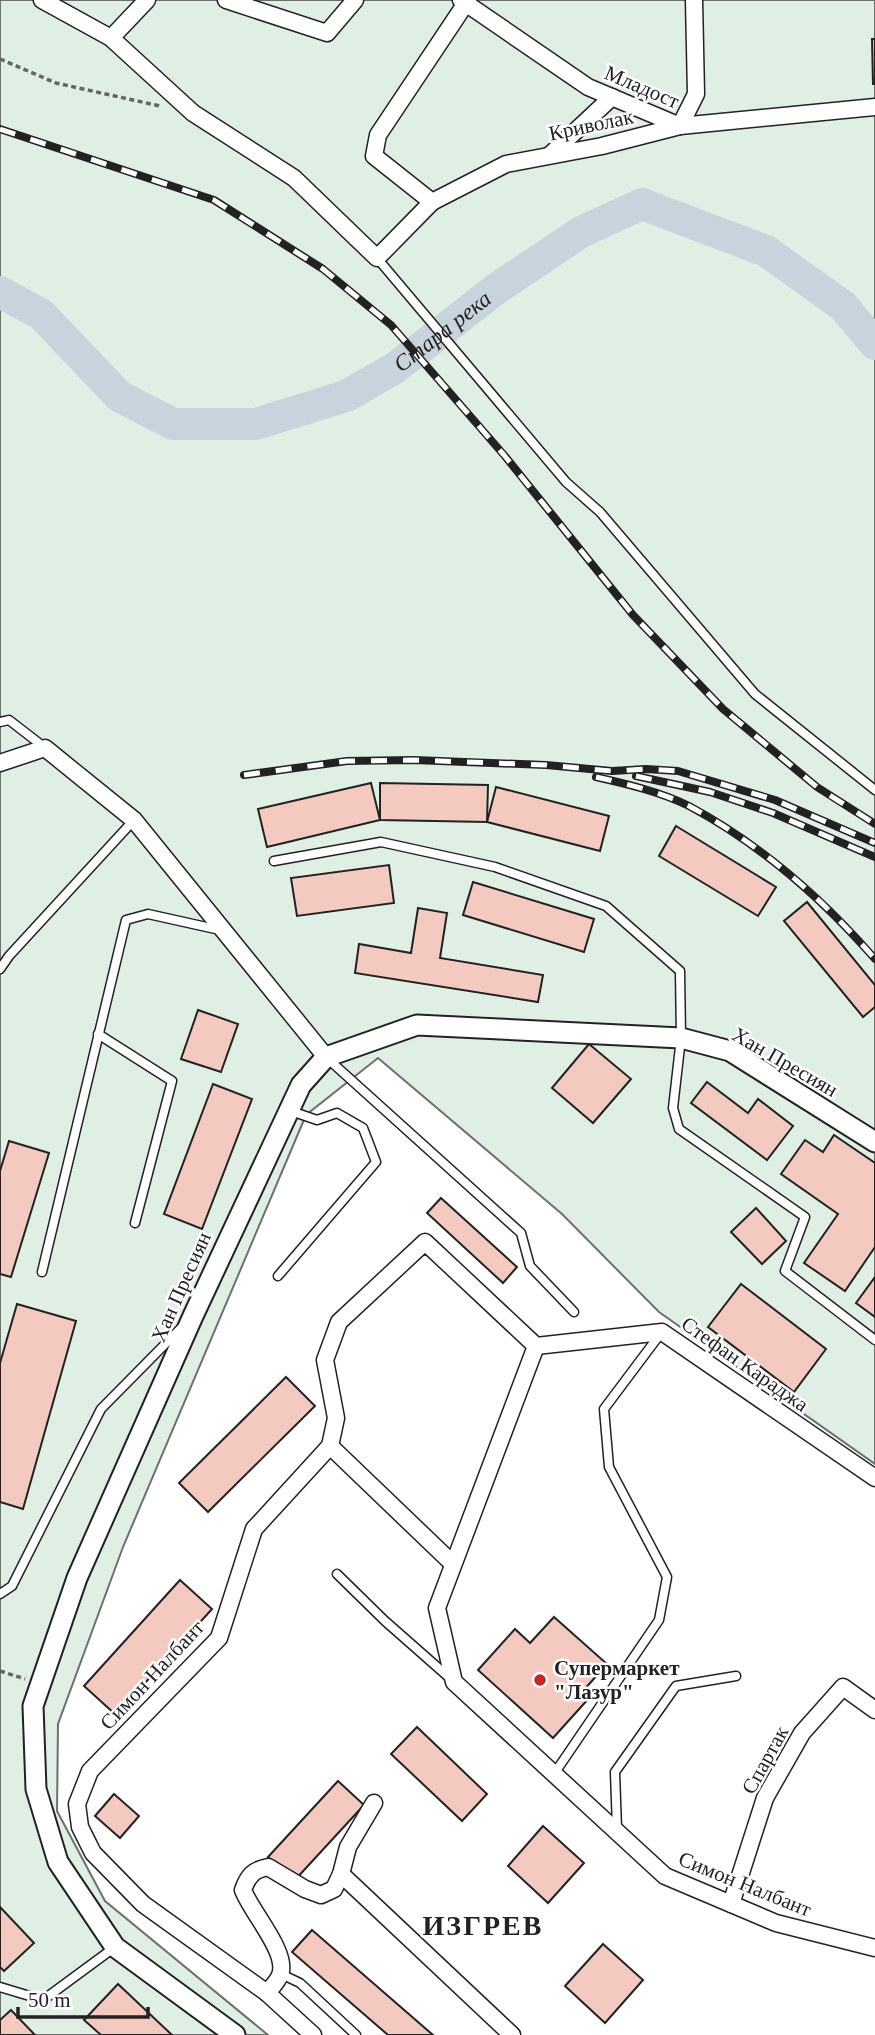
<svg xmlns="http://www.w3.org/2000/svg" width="875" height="2035" font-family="Georgia,serif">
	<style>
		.green { fill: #e0efe3; stroke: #6f6f6f; stroke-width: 2 }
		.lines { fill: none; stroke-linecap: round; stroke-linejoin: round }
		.river { stroke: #c7d3dd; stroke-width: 32 }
		.building { fill: #f3c9c0; stroke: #222; stroke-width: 2 }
		.service-casing { stroke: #222; stroke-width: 11 }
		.minor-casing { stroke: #222; stroke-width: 19 }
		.tertiary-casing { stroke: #222; stroke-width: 23 }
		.path { stroke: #646464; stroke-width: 3.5; stroke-dasharray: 5 3.5; stroke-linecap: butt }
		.service { stroke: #fff; stroke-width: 8 }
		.minor { stroke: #fff; stroke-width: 16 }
		.tertiary { stroke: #fff; stroke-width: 19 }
		.rail-casing { stroke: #222; stroke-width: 8 }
		.rail { stroke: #fff; stroke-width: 5; stroke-dasharray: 16; stroke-linecap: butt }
		.poi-dot { fill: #c62828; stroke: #fff; stroke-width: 2.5 }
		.labels { text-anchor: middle; stroke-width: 5; stroke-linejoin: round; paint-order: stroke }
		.street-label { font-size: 21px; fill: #222; stroke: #fff }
		.poi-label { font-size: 21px; font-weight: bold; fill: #222; stroke: #fff; text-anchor: start }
		.water-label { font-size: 23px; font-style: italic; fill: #222; stroke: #fff }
		.district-label { font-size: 28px; font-weight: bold; letter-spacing: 2px; fill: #222; stroke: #fff }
	</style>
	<rect width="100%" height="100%" fill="#fff"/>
	<!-- green -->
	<polygon class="green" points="0,0 875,0 875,1464 659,1312 562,1214 378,1058 306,1115 123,1547 58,1724 57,1811 105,1901 268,2035 0,2035"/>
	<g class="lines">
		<!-- river -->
		<path class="river" id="s1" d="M0 292 41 314 119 396 173 424H256L346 396 395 368 496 289 581 232 642 204 766 251 843 306 875 344"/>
	</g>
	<!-- building -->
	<g class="building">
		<polygon points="872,39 875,39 875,84 873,84"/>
		<polygon points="371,783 380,820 267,847 258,809"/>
		<polygon points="380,783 488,785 487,822 380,820"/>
		<polygon points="496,787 609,816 600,851 487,822"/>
		<polygon points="676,826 776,887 758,916 659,856"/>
		<polygon points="389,865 394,903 297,916 291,878"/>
		<polygon points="473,882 594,919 584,952 463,915"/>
		<polygon points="807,902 875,985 875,1007 863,1017 784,921"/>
		<polygon points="418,908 447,913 440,958 543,975 538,1002 355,973 359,944 411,953"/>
		<polygon points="198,1010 238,1024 221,1072 181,1059"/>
		<polygon points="589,1044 631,1079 593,1123 552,1088"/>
		<polygon points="707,1082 748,1113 758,1099 793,1126 767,1160 691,1103"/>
		<polygon points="213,1084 252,1099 202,1229 164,1214"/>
		<polygon points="834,1135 875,1163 875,1247 845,1291 804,1263 838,1214 781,1174 805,1140 823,1152"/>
		<polygon points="9,1141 49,1153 11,1277 0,1274 0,1171"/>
		<polygon points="441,1198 517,1267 503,1283 427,1213"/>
		<polygon points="756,1208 786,1241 762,1264 731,1232"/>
		<polygon points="875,1277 875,1317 856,1303"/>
		<polygon points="741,1284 826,1349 794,1392 708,1327"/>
		<polygon points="17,1304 76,1321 23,1509 0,1502 0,1363"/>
		<polygon points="286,1377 315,1406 208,1512 179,1483"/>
		<polygon points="180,1580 212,1609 116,1715 84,1686"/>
		<polygon points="554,1617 607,1664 583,1691 590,1697 553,1738 478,1670 515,1629 530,1643"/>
		<polygon points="417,1727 487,1794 462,1821 391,1754"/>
		<polygon points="338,1781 364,1805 294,1881 268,1857"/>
		<polygon points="114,1794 139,1816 120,1838 95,1816"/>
		<polygon points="543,1826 584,1863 548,1903 508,1866"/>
		<polygon points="0,1907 34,1943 4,1971 0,1967"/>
		<polygon points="312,1930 433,2035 388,2035 292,1952"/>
		<polygon points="603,1944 643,1980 605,2023 565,1986"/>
		<polygon points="118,1984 172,2035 101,2035 84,2020"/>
		<polygon points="11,2010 35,2035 0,2035 0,2020"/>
	</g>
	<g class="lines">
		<!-- service casing -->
		<g class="service-casing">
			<g id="service">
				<polyline points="377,258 566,482 600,512 755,694 875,790"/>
				<polyline points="0,722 9,720 44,747"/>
				<polyline points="274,861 381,842 495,867 606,906 680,971 681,1038 673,1108 679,1129 805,1217 785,1271 875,1340"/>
				<polyline points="0,969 9,956 134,820"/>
				<polyline points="98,1034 172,1081 135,1223"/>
				<polyline points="328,1059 521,1233 530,1266 574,1312"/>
				<polyline points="42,1272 126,920 148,914 220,930"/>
				<polyline points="278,1276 376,1162 363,1128 337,1113 317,1120 288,1110"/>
				<polyline points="337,1574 385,1621 452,1680"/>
				<polyline points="0,1594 12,1586 101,1409 181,1328"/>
				<polyline points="554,1774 659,1620 667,1577 609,1467 604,1409 661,1333"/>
				<polyline points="617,1829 615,1772 676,1686 736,1676"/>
				<polyline points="281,1974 300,1983 356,2035"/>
				<polyline points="0,1987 43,2000 115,1947"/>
			</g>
		</g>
		<!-- minor casing -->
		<g class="minor-casing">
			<g id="minor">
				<polyline points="42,0 111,38 193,113 294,178 377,258 432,202 374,156 378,135 468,0"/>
				<polyline points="226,0 327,33 355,0"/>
				<polyline points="461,0 588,87 680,126 875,107"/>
				<polyline points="111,38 147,0"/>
				<polyline points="550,155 612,97"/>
				<polyline points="432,202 506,164 602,146 680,126 696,94 694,0"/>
				<polyline points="0,763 45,748 134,820 326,1057"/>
				<polyline points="536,1346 437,1608 454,1682 665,1876 776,1923 875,1948"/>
				<polyline points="536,1346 662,1332 875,1478"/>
				<polyline points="330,1446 453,1564"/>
				<polyline points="341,1874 512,2035"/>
				<polyline points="731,1904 765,1798 802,1733 843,1687 875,1710"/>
				<path d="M267 1993C271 1988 278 1981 280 1975 289 1953 251 1912 243 1890 248 1876 253 1870 268 1867L305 1889 321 1895 334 1889 341 1874 348 1847 374 1803"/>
				<polyline points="313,2035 267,1993 143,1904 93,1853 80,1827 77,1804 90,1771 219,1638 254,1529 330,1446 336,1418 325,1360 339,1322 425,1242 536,1346"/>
			</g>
		</g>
		<!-- tertiary casing -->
		<g class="tertiary-casing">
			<polyline id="tertiary" points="235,2035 115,1947 58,1862 36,1789 33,1706 77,1578 193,1316 301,1085 326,1057 417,1025 681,1038 730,1051 875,1142"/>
		</g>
		<!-- path -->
		<g class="path">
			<polyline points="0,59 56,83 160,106"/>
			<polyline points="0,1671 25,1679"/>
		</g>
		<!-- service -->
		<use href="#service" class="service"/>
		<!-- minor -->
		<use href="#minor" class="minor"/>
		<!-- tertiary -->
		<use href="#tertiary" class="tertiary"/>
		<!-- rail casing -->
		<g class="rail-casing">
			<g id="rail">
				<polyline points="0,129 214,200 323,269 391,325 504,455 633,615 723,709 817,787 875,824"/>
				<polyline points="244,775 347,761 414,760 546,765 612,771 646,769 678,771 775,800 875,843"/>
				<polyline points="636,776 710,792 773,813 875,857"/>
				<path d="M596 777C627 784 661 792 689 806 760 844 822 898 875 959"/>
			</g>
		</g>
		<!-- rail -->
		<use href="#rail" class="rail"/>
	</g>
	<!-- markers -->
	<circle class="poi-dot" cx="540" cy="1680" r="7"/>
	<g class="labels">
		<!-- street labels -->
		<g class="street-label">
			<text transform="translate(642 87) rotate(23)" y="7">Младост</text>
			<text transform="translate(591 125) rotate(-12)" y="7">Криволак</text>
			<text transform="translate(785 1062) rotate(30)" y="7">Хан Пресиян</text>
			<text transform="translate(181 1287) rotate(-66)" y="7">Хан Пресиян</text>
			<text transform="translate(745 1364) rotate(35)" y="7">Стефан Караджа</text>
			<text transform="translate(152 1675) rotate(-47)" y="7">Симон Налбант</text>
			<text transform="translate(765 1760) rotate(-61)" y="7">Спартак</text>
			<text transform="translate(745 1884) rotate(22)" y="7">Симон Налбант</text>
		</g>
		<!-- poi labels -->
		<g class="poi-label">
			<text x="554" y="1675">Супермаркет<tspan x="554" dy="24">"Лазур"</tspan></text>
		</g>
		<!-- water labels -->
		<g class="water-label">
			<text dy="8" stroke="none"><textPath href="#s1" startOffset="514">Стара река</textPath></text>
		</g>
		<!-- district labels -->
		<g class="district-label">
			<text x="483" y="1935">ИЗГРЕВ</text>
		</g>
	</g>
	<!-- scale -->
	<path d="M18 2007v10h130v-10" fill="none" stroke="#222222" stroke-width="3.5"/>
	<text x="28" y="2007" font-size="21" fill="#222222" stroke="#ffffff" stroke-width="5" paint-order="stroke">50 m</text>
</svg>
